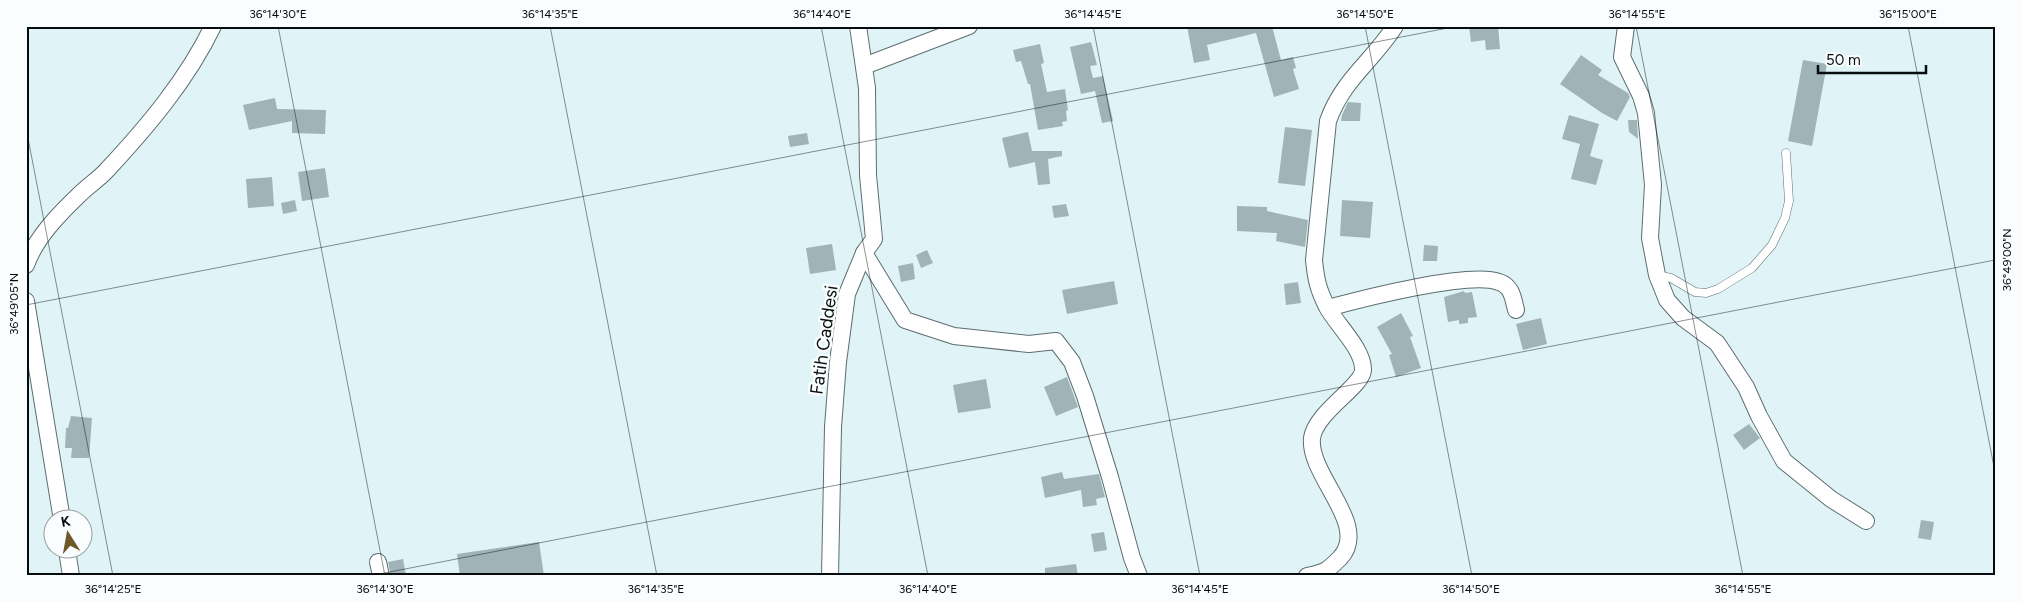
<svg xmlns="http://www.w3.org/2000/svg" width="2021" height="602" font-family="Figtree,sans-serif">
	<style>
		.building { fill: #a0b3b7 }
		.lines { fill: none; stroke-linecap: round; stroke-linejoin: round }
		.lane-casing { stroke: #5c6d71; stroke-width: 9 }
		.street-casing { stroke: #5c6d71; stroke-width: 18 }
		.lane { stroke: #fff; stroke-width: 8 }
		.street { stroke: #fff; stroke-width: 16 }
		.ticks { fill: none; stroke: #070d0e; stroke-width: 1; stroke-opacity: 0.45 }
		.labels { text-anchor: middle; stroke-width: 5; stroke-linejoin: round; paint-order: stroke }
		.street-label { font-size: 18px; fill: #070d0e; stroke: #fafdfe }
		.neatline { fill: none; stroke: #070d0e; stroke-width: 2 }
		.ticks-label { font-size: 12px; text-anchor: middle; fill: #070d0e }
	</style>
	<rect width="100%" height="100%" fill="#e0f4f8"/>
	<!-- building -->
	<g class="building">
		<polygon points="1187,26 1272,26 1281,60 1293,57 1296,68 1293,69 1299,89 1274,97 1256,33 1207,45 1210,60 1194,63"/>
		<polygon points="1469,26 1498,26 1500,49 1486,50 1485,40 1471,42"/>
		<polygon points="1091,42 1097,65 1090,66 1093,78 1103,76 1113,121 1102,123 1095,91 1081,94 1070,47"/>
		<polygon points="1040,44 1044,63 1041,64 1047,92 1065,89 1068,110 1066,111 1067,121 1062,122 1063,126 1038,130 1030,84 1028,84 1021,61 1016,62 1013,50"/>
		<polygon points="1581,55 1602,70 1598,75 1628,93 1630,97 1617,121 1602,113 1560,84"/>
		<polygon points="1803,60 1827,64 1812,146 1788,141"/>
		<polygon points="275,98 277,109 326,110 325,134 292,133 292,121 249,130 243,105"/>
		<polygon points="1348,102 1361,103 1360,121 1341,121 1342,115"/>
		<polygon points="1569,115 1599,124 1590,156 1603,160 1596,185 1571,179 1580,144 1562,139"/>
		<polygon points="1628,120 1637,120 1638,139 1629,132"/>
		<polygon points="1285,127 1312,130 1305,186 1278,183"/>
		<polygon points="1028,132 1032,151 1062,151 1062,156 1048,159 1050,184 1038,185 1035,162 1009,168 1002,138"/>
		<polygon points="807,133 809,144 790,147 788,136"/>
		<polygon points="325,168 329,197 302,201 298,172"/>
		<polygon points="272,177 274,206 248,208 246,179"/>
		<polygon points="295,200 297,211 283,214 281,203"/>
		<polygon points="1342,200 1373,202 1370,238 1340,236"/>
		<polygon points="1066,204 1069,216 1054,218 1052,206"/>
		<polygon points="1237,206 1267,207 1267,211 1308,220 1305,247 1276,241 1277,233 1237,231"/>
		<polygon points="832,244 836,270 810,274 806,248"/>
		<polygon points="1424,245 1438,246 1437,261 1423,261"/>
		<polygon points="927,250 933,263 921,268 916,255"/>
		<polygon points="913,263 915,279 901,282 898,266"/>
		<polygon points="1114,281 1118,304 1067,314 1062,290"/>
		<polygon points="1298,282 1301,303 1286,305 1284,284"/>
		<polygon points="1464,291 1465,293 1472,292 1477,317 1468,318 1468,323 1459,324 1459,320 1448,322 1444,297"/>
		<polygon points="1401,313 1413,336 1410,337 1421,368 1396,377 1389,355 1392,354 1377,327"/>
		<polygon points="1541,318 1547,344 1523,350 1516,324"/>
		<polygon points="1067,377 1078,407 1056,416 1044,387"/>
		<polygon points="986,379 991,408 958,413 953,385"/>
		<polygon points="71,416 92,418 89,458 71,458 72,448 65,448 66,428 68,428"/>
		<polygon points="1749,424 1760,438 1744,450 1733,435"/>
		<polygon points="1062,472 1064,479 1099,474 1105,497 1096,499 1097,505 1083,507 1081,490 1045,498 1041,477"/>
		<polygon points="1921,520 1934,522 1931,540 1918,538"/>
		<polygon points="1104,532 1107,550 1094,552 1091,534"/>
		<polygon points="539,542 544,576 460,576 457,554"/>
		<polygon points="403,559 406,576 391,576 388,562"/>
		<polygon points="1076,564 1078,576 1045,576 1045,568"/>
	</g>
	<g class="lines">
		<!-- lane casing -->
		<g class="lane-casing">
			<polyline id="lane" points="1657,275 1671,278 1695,292 1706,293 1718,289 1752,268 1772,245 1785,218 1789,201 1786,153"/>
		</g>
		<!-- street casing -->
		<g class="street-casing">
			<g id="street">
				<polyline points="1626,26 1622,57 1641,96 1646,113 1653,185 1650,238 1657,275 1667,300 1683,318 1717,343 1746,387 1759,416 1784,461 1831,499 1866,521"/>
				<polyline points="864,66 969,26"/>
				<polyline points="864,253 905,320 954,336 1029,344 1056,341 1072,362 1085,396 1110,477 1132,558 1139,576"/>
				<path d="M26 265C36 237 60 213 81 193 89 185 99 179 107 170 147 127 187 80 213 26"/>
				<polyline points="26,301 62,520"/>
				<path d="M1328 308C1361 299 1469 271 1499 282 1512 286 1513 298 1516 310"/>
				<polyline points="67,550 71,576"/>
				<polyline points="378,562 381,576"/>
				<polyline points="830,576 833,427 838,362 847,294 864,253 874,239 868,175 867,88 858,26"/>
				<path d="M1307 576C1326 572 1327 571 1340 558 1371 525 1308 476 1312 438 1316 411 1364 386 1363 369 1363 349 1337 325 1327 307 1318 289 1316 280 1314 260L1328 121C1343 79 1373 61 1395 26"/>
			</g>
		</g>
		<!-- lane -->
		<use href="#lane" class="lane"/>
		<!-- street -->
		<use href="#street" class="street"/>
	</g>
	<!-- ticks -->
	<path class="ticks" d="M278 26 385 576M550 26 657 576M821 26 928 576M1093 26 1200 576M1365 26 1472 576M1636 26 1743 576M1908 26 1995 472M26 128 113 576M26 305 1458 26M369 576 1995 260"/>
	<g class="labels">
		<!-- street labels -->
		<g class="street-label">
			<text transform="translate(824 340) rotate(-82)" y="6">Fatih Caddesi</text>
		</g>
	</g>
	<!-- border -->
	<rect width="2021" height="602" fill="none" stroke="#fafdfe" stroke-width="55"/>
	<!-- north arrow -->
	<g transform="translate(68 534) rotate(349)"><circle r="24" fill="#fafdfe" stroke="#999d9e"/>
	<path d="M0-4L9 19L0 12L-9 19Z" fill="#705929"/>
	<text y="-8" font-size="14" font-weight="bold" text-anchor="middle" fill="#070d0e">K</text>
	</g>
	<!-- scale -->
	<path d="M1818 65v8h108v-8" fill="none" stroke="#070d0e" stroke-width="2.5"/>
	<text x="1826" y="65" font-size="15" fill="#070d0e" stroke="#fafdfe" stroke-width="4" paint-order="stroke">50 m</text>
	<rect x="28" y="28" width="1966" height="546" class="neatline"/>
	<g class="ticks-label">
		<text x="278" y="18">36°14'30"E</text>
		<text x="550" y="18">36°14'35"E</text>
		<text x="822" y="18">36°14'40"E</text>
		<text x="1093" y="18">36°14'45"E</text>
		<text x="1365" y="18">36°14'50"E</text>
		<text x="1637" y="18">36°14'55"E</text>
		<text x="1908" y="18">36°15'00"E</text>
		<text transform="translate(2007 260) rotate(-90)" y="4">36°49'00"N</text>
		<text transform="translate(14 304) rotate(-90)" y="4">36°49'05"N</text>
		<text x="113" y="593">36°14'25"E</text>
		<text x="385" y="593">36°14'30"E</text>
		<text x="656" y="593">36°14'35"E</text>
		<text x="928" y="593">36°14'40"E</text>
		<text x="1200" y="593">36°14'45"E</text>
		<text x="1471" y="593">36°14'50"E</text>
		<text x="1743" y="593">36°14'55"E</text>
	</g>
</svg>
